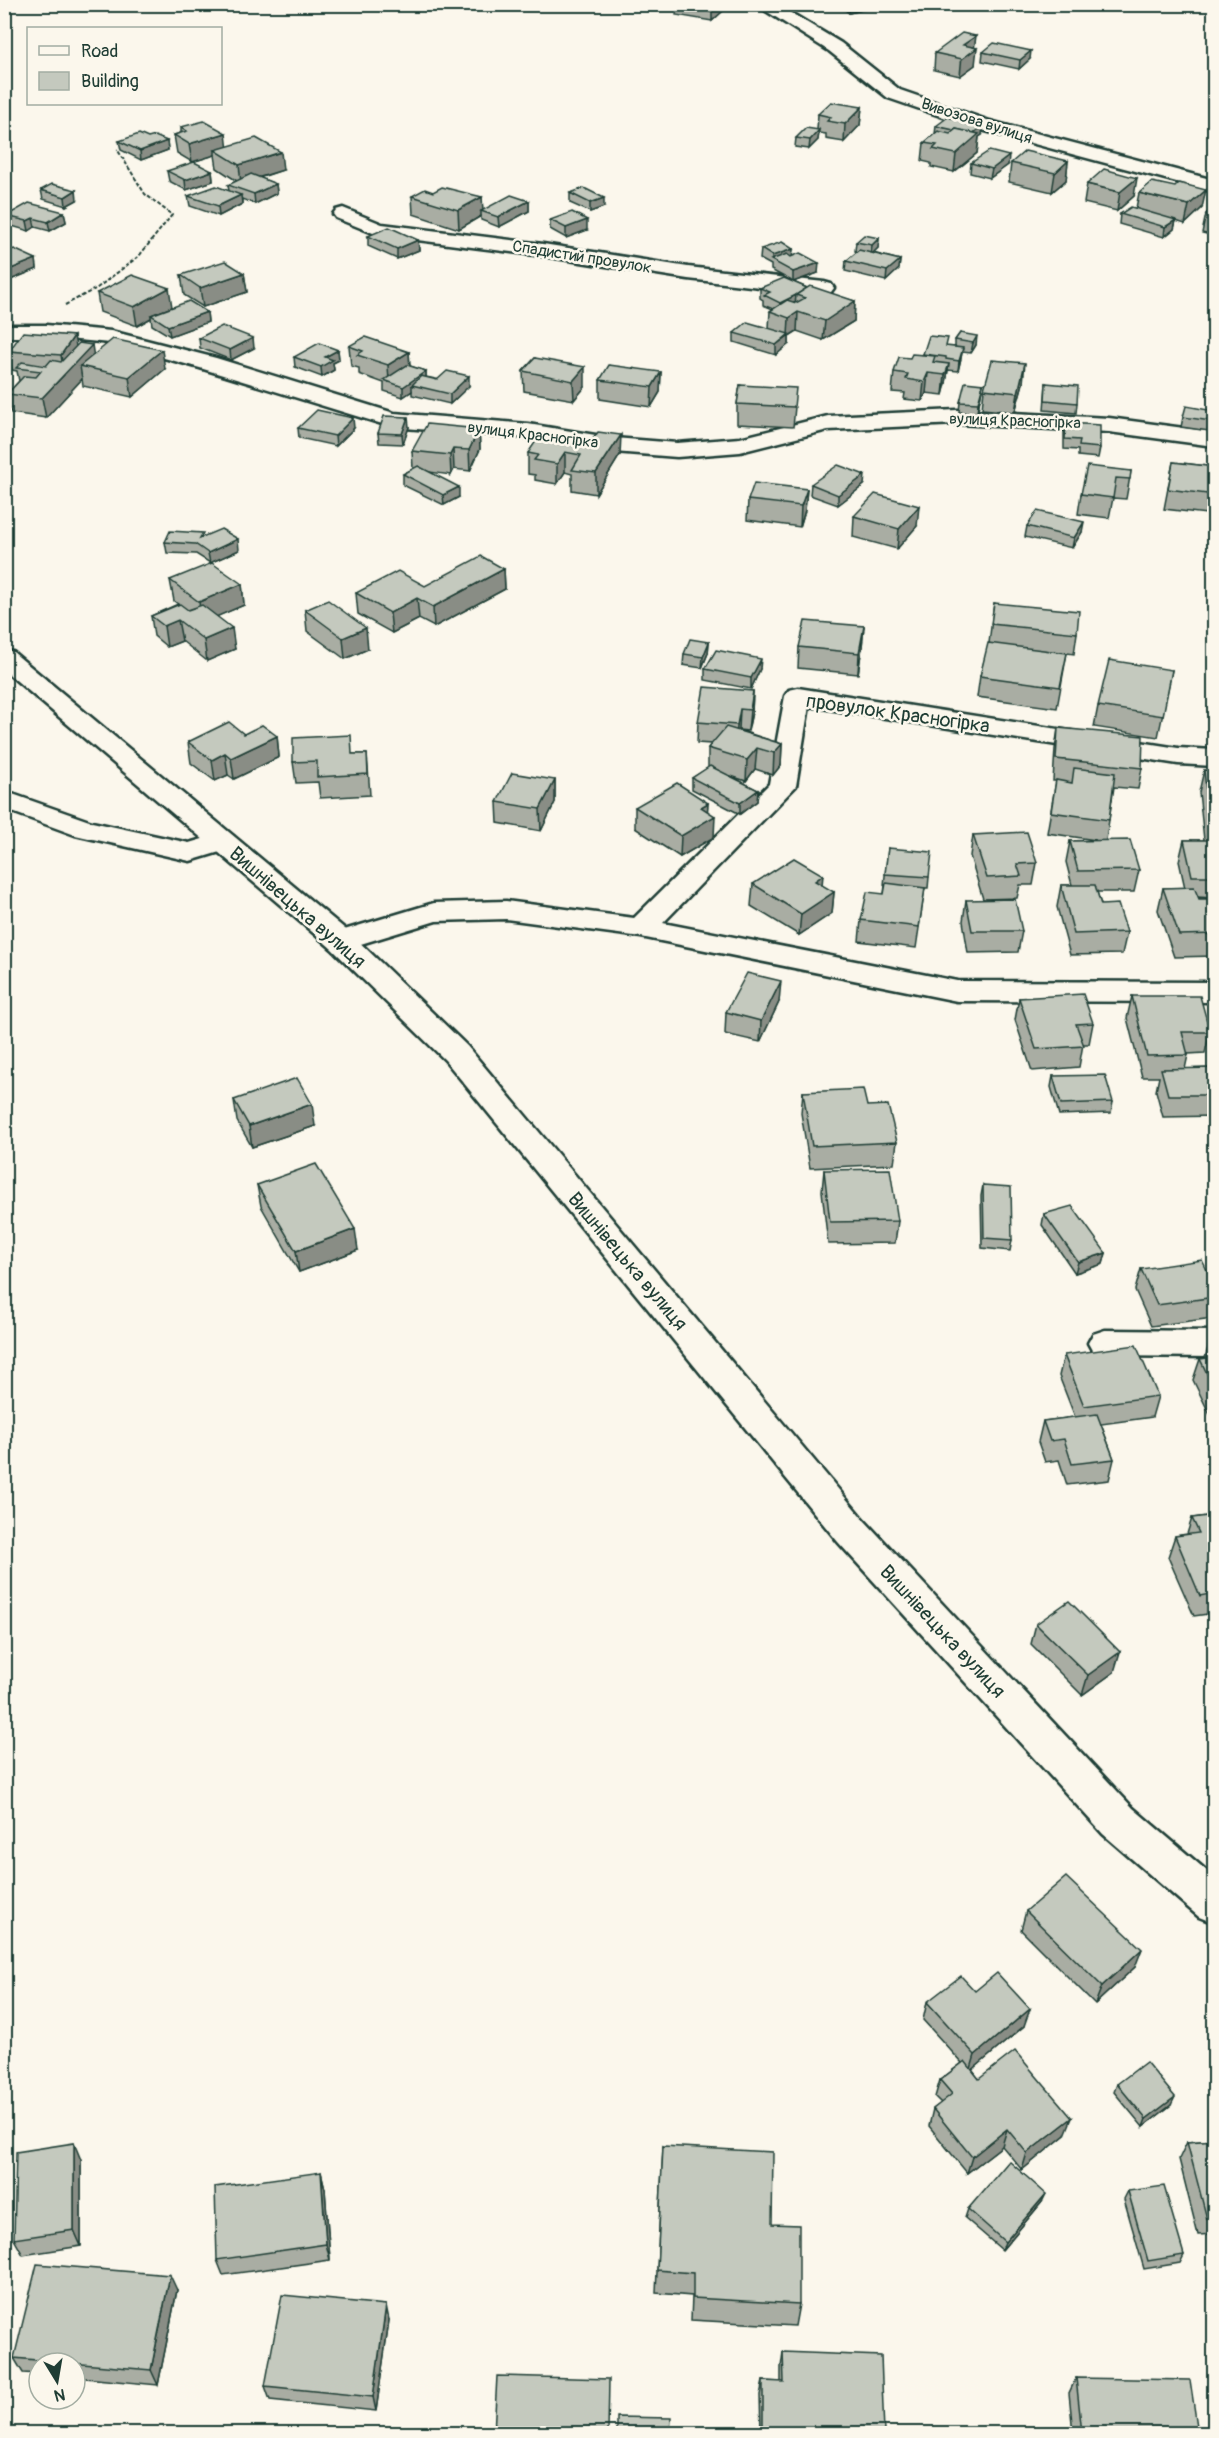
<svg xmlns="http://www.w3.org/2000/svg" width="1219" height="2438" font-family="Pangolin,sans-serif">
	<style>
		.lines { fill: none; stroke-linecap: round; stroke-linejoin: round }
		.minor-casing { stroke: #1f3d34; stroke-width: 5 }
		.major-casing { stroke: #1f3d34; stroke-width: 5 }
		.path { stroke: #1f3d34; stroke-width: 2; stroke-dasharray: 4 2; stroke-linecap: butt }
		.minor { fill: #fbf7ec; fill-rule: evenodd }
		.major { fill: #fbf7ec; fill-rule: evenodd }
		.wall { fill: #a9ada3; stroke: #1f3d34; stroke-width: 1.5 }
		.shaded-wall { fill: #898d85; stroke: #1f3d34; stroke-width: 1.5 }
		.building { fill: #c4c9be; stroke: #1f3d34; stroke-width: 1.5 }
		.labels { text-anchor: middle; stroke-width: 5; stroke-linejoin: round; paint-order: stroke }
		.far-street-label { font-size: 16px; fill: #1f3d34; stroke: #fbf7ec }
		.street-label { font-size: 20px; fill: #1f3d34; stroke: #fbf7ec }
	</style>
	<rect width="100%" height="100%" fill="#fbf7ec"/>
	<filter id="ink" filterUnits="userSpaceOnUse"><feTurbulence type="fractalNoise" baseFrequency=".0167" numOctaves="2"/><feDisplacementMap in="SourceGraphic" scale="12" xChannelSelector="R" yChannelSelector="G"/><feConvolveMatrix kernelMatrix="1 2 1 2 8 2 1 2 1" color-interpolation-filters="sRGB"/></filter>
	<g filter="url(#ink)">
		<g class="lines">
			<!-- minor casing -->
			<g class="minor-casing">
				<g id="minor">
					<polygon points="755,4 776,4 841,43 900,90 990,121 1214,180 1214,192 978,129 888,98 829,51"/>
					<polygon points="343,208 382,224 543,244 688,267 824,282 831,284 834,288 831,292 824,294 688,279 543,256 378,235 336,218 333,214 336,210"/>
					<polygon points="4,325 46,325 111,331 216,358 394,413 528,424 614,438 677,443 740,438 828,416 957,410 1109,418 1214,432 1214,446 1109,432 957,424 828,430 740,452 677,457 614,452 528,438 392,427 200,368 110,343 46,337 4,337"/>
					<polygon points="798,688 1178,748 1214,750 1214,766 1178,764 809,706 796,786 663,923 957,981 1214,982 1214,1002 957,1001 641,937 506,919 436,921 341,950 331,948 326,941 331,934 434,903 506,901 634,918 769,784 785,696 789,690"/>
					<polygon points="4,791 92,822 189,843 223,833 233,836 237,842 233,848 190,861 75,835 4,809"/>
					<polygon points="1105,1330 1214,1331 1214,1357 1105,1356 1093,1352 1088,1343 1093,1334"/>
				</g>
			</g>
			<!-- major casing -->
			<g class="major-casing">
				<polygon id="major" points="4,649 13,652 351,934 467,1046 864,1520 1133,1808 1214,1877 1214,1923 1199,1917 1103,1834 838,1542 445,1060 331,948 4,670"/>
			</g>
			<!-- path -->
			<polyline class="path" points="65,305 97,288 139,256 172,215 145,194 117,149"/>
			<!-- minor -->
			<use href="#minor" class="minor"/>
			<!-- major -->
			<use href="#major" class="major"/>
		</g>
		<!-- wall -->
		<g class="wall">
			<polygon points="679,4 723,4 723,11 712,21 676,15 677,7"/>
			<polygon points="837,4 872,4 872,8 849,13"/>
			<polygon points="974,47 975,65 960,76 934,70 935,53"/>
			<polygon points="983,52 1030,59 1019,69 982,61"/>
			<polygon points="862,107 860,125 844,142 826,139 826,134 819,133 818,140 809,149 795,147 796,138 817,130 818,114"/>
			<polygon points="936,126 982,135 979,137 977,153 954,172 931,167 931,163 922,161 924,143 935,134"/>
			<polygon points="181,127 283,170 259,178 276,184 277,193 255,204 242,199 242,204 219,216 190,206 188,196 229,191 228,185 237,181 217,168 215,155 192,162 177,153 174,135 181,133"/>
			<polygon points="148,138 167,141 168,150 141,160 121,150 119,141"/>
			<polygon points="1068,161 1066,180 1052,192 1009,182 1011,163"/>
			<polygon points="971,163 1008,165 990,178 970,173"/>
			<polygon points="167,171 212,171 213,181 186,190 169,181"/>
			<polygon points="1087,184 1134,196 1117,211 1084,203"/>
			<polygon points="41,190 77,200 66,206 43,199"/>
			<polygon points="433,192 482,197 482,210 529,201 529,211 499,227 481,220 481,216 459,229 413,214 412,196"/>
			<polygon points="570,193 604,207 590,212 570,203"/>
			<polygon points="1139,193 1202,208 1185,224 1176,221 1174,229 1164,237 1119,224 1120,214 1136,208"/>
			<polygon points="1215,206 1215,236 1202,233 1206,214"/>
			<polygon points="64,212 66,222 50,231 35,227 29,231 8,225 6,216"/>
			<polygon points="550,220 587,230 566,238 550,229"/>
			<polygon points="368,236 418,240 419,250 397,259 368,246"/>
			<polygon points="879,238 878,248 873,253 900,260 899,269 886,281 845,271 846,261 857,252 855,251 856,242"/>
			<polygon points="761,249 793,249 792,256 818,273 793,282 807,288 855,301 854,321 823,340 797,331 789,336 789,344 776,355 734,342 734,333 769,328 770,311 773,309 763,305 763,300 760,298 760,288 790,280 771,270 771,265 760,259"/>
			<polygon points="4,253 36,259 37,269 8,281 4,280"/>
			<polygon points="244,273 247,292 203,307 184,295 181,275"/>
			<polygon points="97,293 170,309 207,312 208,322 170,336 152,325 151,318 137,326 100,312"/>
			<polygon points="960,333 976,345 971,353 962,352 961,358 958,371 948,370 946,383 943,395 926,393 922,401 904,399 905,393 892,392 894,372 910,358 947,347 955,347 955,340"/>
			<polygon points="199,338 254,348 231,360 200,348"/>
			<polygon points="76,346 94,355 165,369 132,397 83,386 82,379 46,418 11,413 7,394 19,381 17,371 12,370 9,351"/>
			<polygon points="349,346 409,352 410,366 426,371 426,377 469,386 450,404 412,395 412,391 403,397 384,391 384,383 359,374 359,368 351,366"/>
			<polygon points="338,350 339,360 333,363 334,370 322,377 295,367 294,357"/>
			<polygon points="535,358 585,387 574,400 524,391 523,371"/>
			<polygon points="661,372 660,392 651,407 600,399 600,380"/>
			<polygon points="1023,383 1015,412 982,409 984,389"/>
			<polygon points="1046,383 1077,403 1076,413 1044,410"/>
			<polygon points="983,384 977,414 959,412 960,402"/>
			<polygon points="740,385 795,407 793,427 737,424 737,404"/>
			<polygon points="1214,411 1209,431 1181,427 1183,417"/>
			<polygon points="1066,423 1100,448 1098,458 1078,456 1078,450 1064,449 1064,433"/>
			<polygon points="409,427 403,444 379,443 378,433"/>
			<polygon points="298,428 354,428 336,446 299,438"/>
			<polygon points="479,429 480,449 470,471 454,469 451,475 430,472 459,497 444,505 403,485 403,474 413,469 412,451"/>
			<polygon points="588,446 620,455 596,494 572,490 572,474 565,472 557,484 535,480 535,475 528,474 528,453"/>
			<polygon points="1173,462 1215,467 1215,515 1164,509"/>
			<polygon points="1131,471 1126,499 1113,498 1109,518 1078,514 1081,494"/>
			<polygon points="811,484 864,485 838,505 810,495"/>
			<polygon points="807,489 805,510 800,527 747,520 748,500"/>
			<polygon points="854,516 917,526 897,549 853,537"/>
			<polygon points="1027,526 1082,532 1072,548 1025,537"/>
			<polygon points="203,537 239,550 210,563 196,554 167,553 165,542"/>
			<polygon points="504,569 505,589 434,627 419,619 392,633 358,614 356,593 425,586"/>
			<polygon points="170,580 242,584 244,605 217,616 235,649 207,661 182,641 167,647 154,636 151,616 178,604 174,601"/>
			<polygon points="994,603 1077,633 1074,654 1060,652 1067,653 1057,708 977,697 980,676 989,643"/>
			<polygon points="305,610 368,649 345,659 307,631"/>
			<polygon points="864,626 862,647 858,674 798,668 799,647"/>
			<polygon points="709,642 708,653 702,668 683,665 684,654"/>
			<polygon points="705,669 760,669 751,689 705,680"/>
			<polygon points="1172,670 1158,737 1094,727 1098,706"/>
			<polygon points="753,691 752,712 748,731 739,730 782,744 781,765 773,775 755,769 746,781 728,775 758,790 757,801 740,814 692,789 692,778 708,768 708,748 711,744 697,743 698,722"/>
			<polygon points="1058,728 1142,768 1138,789 1114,787 1109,820 1106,840 1139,870 1134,892 1097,892 1101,905 1127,932 1122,954 1070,955 1057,907 1061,885 1072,885 1066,862 1070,841 1096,840 1047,833 1056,781 1053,781 1055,749"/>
			<polygon points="244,734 277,736 279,757 234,779 228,775 215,781 191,763 188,742"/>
			<polygon points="353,754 367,754 370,795 320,798 318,782 296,783 293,762"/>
			<polygon points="1204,770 1215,771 1215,898 1198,897 1199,899 1215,899 1215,956 1174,957 1158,910 1163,888 1185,888 1179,861 1184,840 1204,840 1199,792"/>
			<polygon points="555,780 555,802 541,831 498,823 497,802"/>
			<polygon points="708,803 707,811 714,837 680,857 635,828 635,807"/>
			<polygon points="973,835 1037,863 1033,885 1020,885 1017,898 983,899 970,856"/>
			<polygon points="888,848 929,877 928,888 925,888 916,948 859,941 861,920 884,894 885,885 884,885"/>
			<polygon points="753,884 834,892 832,913 799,935 751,906"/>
			<polygon points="966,900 1022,931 1018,952 968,953 963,921"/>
			<polygon points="1132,996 1210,1032 1205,1053 1188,1054 1188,1055 1185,1069 1215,1068 1215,1116 1163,1117 1156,1091 1159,1077 1142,1077 1127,1018"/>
			<polygon points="1019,998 1093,1023 1089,1044 1083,1044 1079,1067 1032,1071 1015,1020"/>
			<polygon points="779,1002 760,1042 725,1034 726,1012"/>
			<polygon points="1053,1076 1113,1102 1111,1113 1059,1115 1051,1087"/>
			<polygon points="803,1092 867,1106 897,1142 894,1164 810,1168 801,1113"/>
			<polygon points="234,1100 315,1126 252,1147 237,1121"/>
			<polygon points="824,1170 898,1221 895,1243 828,1244 822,1191"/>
			<polygon points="257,1185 358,1250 299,1272 261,1206"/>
			<polygon points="983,1185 1012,1240 1010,1251 982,1248 981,1196"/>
			<polygon points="1044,1214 1106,1253 1103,1264 1075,1273 1042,1225"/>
			<polygon points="1141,1269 1215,1286 1215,1314 1213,1318 1151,1326 1135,1290"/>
			<polygon points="1215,1343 1215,1425 1193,1380 1200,1359 1205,1358 1209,1344"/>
			<polygon points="1064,1355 1158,1396 1152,1417 1101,1424 1114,1459 1109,1480 1067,1485 1059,1460 1045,1462 1038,1442 1043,1421 1075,1417 1059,1376"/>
			<polygon points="1215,1513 1215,1613 1194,1616 1168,1557 1175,1536 1187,1534 1192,1518 1214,1515"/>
			<polygon points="1036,1624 1114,1672 1082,1695 1031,1644"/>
			<polygon points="1026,1911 1135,1967 1095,2004 1021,1930"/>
			<polygon points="975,1991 1024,2026 972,2070 979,2079 1065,2135 1022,2170 1002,2146 967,2173 929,2126 933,2109 941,2103 935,2097 940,2080 962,2063 923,2020 927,2002"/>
			<polygon points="1117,2084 1171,2105 1143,2127 1114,2092"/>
			<polygon points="1215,2140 1215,2234 1198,2235 1179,2159 1187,2142"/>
			<polygon points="663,2146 772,2224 799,2304 795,2326 691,2320 692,2296 656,2293"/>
			<polygon points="81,2160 81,2246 23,2255 14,2239"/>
			<polygon points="321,2172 325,2189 330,2260 223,2275 217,2260"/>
			<polygon points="1128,2191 1184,2255 1180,2263 1144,2269 1124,2199"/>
			<polygon points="1042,2202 1002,2250 965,2218 968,2209"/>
			<polygon points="177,2290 158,2385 75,2377 75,2363 39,2363 39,2374 23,2373 14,2358"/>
			<polygon points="389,2320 376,2411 270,2400 265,2386"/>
			<polygon points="783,2352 884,2433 761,2433 760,2395 763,2381 781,2382 781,2367"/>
			<polygon points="1076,2378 1198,2433 1073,2433 1069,2393"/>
		</g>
		<!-- shaded-wall -->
		<g class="shaded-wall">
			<polygon points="721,4 723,4 723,11 712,21 712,12"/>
			<polygon points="850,4 872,4 872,8 849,13"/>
			<polygon points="976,36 974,50 977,48 975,65 960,76 963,45"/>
			<polygon points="1031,51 1030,59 1019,69 1020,60"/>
			<polygon points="862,107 860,125 844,142 845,124"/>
			<polygon points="983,126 982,135 979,137 977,153 954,172 956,154 971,135"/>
			<polygon points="819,130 818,140 809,149 810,140"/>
			<polygon points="226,133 228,151 215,150 215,155 192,162 189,144"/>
			<polygon points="167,141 168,150 141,160 140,151"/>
			<polygon points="281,152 283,170 241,183 239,165"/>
			<polygon points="1009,156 1008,165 990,178 992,169"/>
			<polygon points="1068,161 1066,180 1052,192 1055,173"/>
			<polygon points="212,171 213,181 186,190 185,180"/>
			<polygon points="1137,178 1134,196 1117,211 1120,192"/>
			<polygon points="276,184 277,193 255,204 254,194"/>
			<polygon points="76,190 77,200 66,206 65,197"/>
			<polygon points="1206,190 1202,208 1185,224 1189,205"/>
			<polygon points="241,195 242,204 219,216 218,206"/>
			<polygon points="482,197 483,211 481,211 481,216 459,229 458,210"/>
			<polygon points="604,198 604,207 590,212 590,203"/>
			<polygon points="529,201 529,211 499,227 498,217"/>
			<polygon points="64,212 66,222 50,231 48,222"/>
			<polygon points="33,218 35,227 29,231 27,221"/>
			<polygon points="587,220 587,230 566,238 566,228"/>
			<polygon points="1176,220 1174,229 1164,237 1165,227"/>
			<polygon points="879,238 878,248 871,255 872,245"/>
			<polygon points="418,240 419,250 397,259 397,249"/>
			<polygon points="793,249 792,258 772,260 772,256"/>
			<polygon points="36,259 37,269 8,281 6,271"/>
			<polygon points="900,260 899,269 886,281 887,271"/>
			<polygon points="819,263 818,273 793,282 793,272"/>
			<polygon points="244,273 247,292 203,307 200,288"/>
			<polygon points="169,288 172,307 151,315 151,318 137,326 134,307"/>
			<polygon points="796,295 795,305 779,312 780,303"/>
			<polygon points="855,301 854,321 823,340 825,321"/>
			<polygon points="207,312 208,322 170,336 168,326"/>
			<polygon points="798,312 797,331 789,336 789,344 776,355 776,345 788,336 789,318"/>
			<polygon points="74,336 78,356 92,345 95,364 80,366 82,379 46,418 42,398 64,375 61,355"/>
			<polygon points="977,336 976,345 971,353 973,343"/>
			<polygon points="253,338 254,348 231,360 230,350"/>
			<polygon points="963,348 961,358 958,371 959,361"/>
			<polygon points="162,350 165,369 132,397 129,377"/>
			<polygon points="338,350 339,360 333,363 334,370 322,377 321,367 325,357"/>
			<polygon points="409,352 410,371 389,382 388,365"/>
			<polygon points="1025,363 1023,383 1015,412 1018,393"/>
			<polygon points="949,364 946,383 943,395 945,375"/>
			<polygon points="585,367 585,387 574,400 573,381"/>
			<polygon points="426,371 426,381 412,385 412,391 403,397 403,387"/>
			<polygon points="661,372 660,392 651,407 652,387"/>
			<polygon points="928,373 926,393 922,401 924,382"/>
			<polygon points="469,376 469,386 450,404 450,394"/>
			<polygon points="983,384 977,414 978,403"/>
			<polygon points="408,417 409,427 403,444 402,434"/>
			<polygon points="353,418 354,428 336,446 335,436"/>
			<polygon points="479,429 480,449 470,471 469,450"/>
			<polygon points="621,435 620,455 596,494 596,473"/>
			<polygon points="453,449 454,469 451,475 450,455"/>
			<polygon points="565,452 565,472 557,484 557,464"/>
			<polygon points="865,475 864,485 838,505 838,495"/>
			<polygon points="459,487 459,497 444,505 443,495"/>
			<polygon points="807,489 805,510 800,527 801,506"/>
			<polygon points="919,506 917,526 897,549 899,529"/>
			<polygon points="1084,522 1082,532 1072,548 1074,538"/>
			<polygon points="238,539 239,550 210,563 208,553"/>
			<polygon points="504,569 505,589 434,627 433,607"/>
			<polygon points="242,584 244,605 202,623 199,602"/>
			<polygon points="417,598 419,619 392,633 390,613"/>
			<polygon points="178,620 182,641 167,647 164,626"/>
			<polygon points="864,626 862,647 858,674 859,653"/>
			<polygon points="232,628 235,649 207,661 204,640"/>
			<polygon points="366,628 368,649 345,659 343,638"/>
			<polygon points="709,642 708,653 702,668 703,657"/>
			<polygon points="761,659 760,669 751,689 751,678"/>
			<polygon points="753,691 752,712 748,731 750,710"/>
			<polygon points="740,709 739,730 736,746 737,725"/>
			<polygon points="277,736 279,757 234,779 231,758"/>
			<polygon points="782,744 781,765 773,775 774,753"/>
			<polygon points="757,748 755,769 746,781 747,760"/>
			<polygon points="225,753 228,775 215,781 212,760"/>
			<polygon points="555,780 555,802 541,831 540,809"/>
			<polygon points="758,790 757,801 740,814 740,803"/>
			<polygon points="708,803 707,820 715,816 714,837 680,857 681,836 701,807"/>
			<polygon points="823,875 821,896 815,881"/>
			<polygon points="834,892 832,913 799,935 801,914"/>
			<polygon points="781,981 779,1002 760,1042 761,1021"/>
			<polygon points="312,1104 315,1126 252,1147 249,1126"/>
			<polygon points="355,1229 358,1250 299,1272 296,1251"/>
			<polygon points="1106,1253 1103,1264 1075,1273 1078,1262"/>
			<polygon points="1120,1652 1114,1672 1082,1695 1088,1675"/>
			<polygon points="1142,1949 1135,1967 1095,2004 1102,1986"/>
			<polygon points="1030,2009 1024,2026 970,2072 975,2055"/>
			<polygon points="1175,2097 1171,2105 1143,2127 1146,2119"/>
			<polygon points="1072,2118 1065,2135 1022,2170 1027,2153"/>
			<polygon points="1007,2129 1002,2146 967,2173 972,2157"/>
			<polygon points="74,2143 81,2160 81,2246 74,2230"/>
			<polygon points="321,2172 325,2189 330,2260 326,2244"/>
			<polygon points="1046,2194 1042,2202 1002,2250 1005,2242"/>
			<polygon points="170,2275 177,2290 158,2385 151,2370"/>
			<polygon points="386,2305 389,2320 376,2411 373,2397"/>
		</g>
		<!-- building -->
		<g class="building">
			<polygon points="679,4 721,4 712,12 677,7"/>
			<polygon points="962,33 976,36 963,45 977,48 962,59 935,53"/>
			<polygon points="994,43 1031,51 1020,60 983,52"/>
			<polygon points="831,102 862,107 845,124 827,121 831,117 818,114"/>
			<polygon points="948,117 983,126 973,133 956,129 954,130 936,126"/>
			<polygon points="204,121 226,133 189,144 174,135 187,131 181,127"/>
			<polygon points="806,128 819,130 810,140 796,138"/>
			<polygon points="956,129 979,134 956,154 933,149 937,145 924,143 938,131 950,134"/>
			<polygon points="139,134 148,138 155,136 167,141 140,151 119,141"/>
			<polygon points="256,138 281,152 239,165 215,150"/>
			<polygon points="989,151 1009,156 992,169 971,163"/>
			<polygon points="1025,151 1068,161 1055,173 1011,163"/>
			<polygon points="194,162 212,171 185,180 167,171"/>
			<polygon points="1104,169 1137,178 1120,192 1087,184"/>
			<polygon points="251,174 276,184 254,194 228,185"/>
			<polygon points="1152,182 1175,187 1179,183 1206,190 1189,205 1139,193"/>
			<polygon points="52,184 76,190 65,197 41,190"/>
			<polygon points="216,186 241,195 218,206 188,196"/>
			<polygon points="442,187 482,197 458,210 412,196 425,189 433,192"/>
			<polygon points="584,188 604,198 590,203 570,193"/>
			<polygon points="511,195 529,201 498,217 481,211"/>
			<polygon points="29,203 64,212 48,222 33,218 27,221 6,216"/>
			<polygon points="1215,206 1215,216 1206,214"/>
			<polygon points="1131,207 1176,220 1165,227 1120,214"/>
			<polygon points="572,212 587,220 566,228 550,220"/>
			<polygon points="389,227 418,240 397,249 368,236"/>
			<polygon points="864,235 879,238 872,245 856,242"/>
			<polygon points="782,242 793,249 772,256 761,249"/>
			<polygon points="14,249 36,259 6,271 4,271 4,253"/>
			<polygon points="859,250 900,260 887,271 846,261"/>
			<polygon points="800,253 819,263 793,272 771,260 787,254 791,257"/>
			<polygon points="225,261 244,273 200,288 181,275"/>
			<polygon points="132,275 169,288 134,307 97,293"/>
			<polygon points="784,278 807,288 796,295 780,303 764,295 770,292 760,288"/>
			<polygon points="810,286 855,301 825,321 798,312 789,318 770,311 787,300 796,303 805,298 796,295"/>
			<polygon points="189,301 207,312 168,326 151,315"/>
			<polygon points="747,322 789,334 776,345 734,333"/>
			<polygon points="222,326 253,338 230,350 199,338"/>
			<polygon points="23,332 74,336 61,355 9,351"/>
			<polygon points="960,333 977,336 973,343 955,340"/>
			<polygon points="929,336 948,338 946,346 963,348 959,361 946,359 946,357 923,354"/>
			<polygon points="365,337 409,352 388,365 357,355 363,351 349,346"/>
			<polygon points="113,339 162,350 129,377 80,366"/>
			<polygon points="79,343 92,345 42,398 7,394 24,376 36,377 41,371 16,368 22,362 46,366 51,360 61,362"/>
			<polygon points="319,343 338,350 325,357 333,360 321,367 294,357"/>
			<polygon points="912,354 935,356 933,362 949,364 945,375 928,373 924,382 906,379 908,374 894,372 899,357 910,358"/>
			<polygon points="535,358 585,367 573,381 523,371"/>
			<polygon points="992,360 1025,363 1018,393 984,389"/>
			<polygon points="407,365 426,371 403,387 384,380"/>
			<polygon points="609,365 661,372 652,387 600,380"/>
			<polygon points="447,371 469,376 450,394 412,385 421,376 437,380"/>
			<polygon points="965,382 983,384 978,403 960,402"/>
			<polygon points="1046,383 1078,386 1077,403 1045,400"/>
			<polygon points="740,385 796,388 794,407 737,404"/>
			<polygon points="1186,406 1214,411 1211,421 1183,417"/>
			<polygon points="317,410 353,418 335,436 298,428"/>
			<polygon points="384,416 408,417 402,434 378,433"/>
			<polygon points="1066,423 1100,425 1100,448 1079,446 1080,440 1065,439"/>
			<polygon points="427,424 479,429 469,450 453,449 450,455 412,451"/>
			<polygon points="598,432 621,435 596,473 572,470 581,455 565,452 557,464 534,460 538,455 528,453 538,438 588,446"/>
			<polygon points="1173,462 1215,467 1215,495 1168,489"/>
			<polygon points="838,465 865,475 838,495 811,484"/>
			<polygon points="418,466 459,487 443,495 403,474"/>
			<polygon points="1087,466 1131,471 1130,479 1116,478 1113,498 1081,494"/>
			<polygon points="754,483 807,489 801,506 748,500"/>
			<polygon points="875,494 919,506 899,529 854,516"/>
			<polygon points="1037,511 1084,522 1074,538 1027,526"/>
			<polygon points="221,529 238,539 208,553 195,544 165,542 170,531 203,533 200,538"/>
			<polygon points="481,556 504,569 433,607 417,598 390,613 356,593 398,571 425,586"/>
			<polygon points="212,563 242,584 199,602 170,580"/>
			<polygon points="328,600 366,628 343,638 305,610"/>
			<polygon points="994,603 1079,611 1077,633 991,624"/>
			<polygon points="180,604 188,610 202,605 232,628 204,640 178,620 164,626 151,616"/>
			<polygon points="805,621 864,626 859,653 799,647"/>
			<polygon points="690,639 709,642 703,657 684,654"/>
			<polygon points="988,643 1067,653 1060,687 980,676"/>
			<polygon points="716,650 761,659 751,678 705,669"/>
			<polygon points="1109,660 1172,670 1163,716 1098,706"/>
			<polygon points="704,687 753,691 750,710 740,709 737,725 698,722"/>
			<polygon points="229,722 244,734 262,725 277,736 231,758 225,753 212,760 188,742"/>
			<polygon points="726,727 782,744 774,753 757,748 747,760 708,748"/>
			<polygon points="1058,728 1143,736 1142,768 1056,759"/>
			<polygon points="351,735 352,754 367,754 368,774 317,777 317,761 293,762 293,738"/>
			<polygon points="710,766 758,790 740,803 692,778"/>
			<polygon points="1074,768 1115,773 1109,820 1051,812 1056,780 1072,783"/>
			<polygon points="1204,770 1215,771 1215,819 1209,819"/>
			<polygon points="512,773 555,780 540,809 497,802"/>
			<polygon points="677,783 708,803 701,807 715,816 681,836 635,807"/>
			<polygon points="1027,832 1037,863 1017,864 1021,876 987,878 973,835"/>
			<polygon points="1130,840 1139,870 1078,871 1070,841"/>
			<polygon points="1184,840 1215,840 1215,876 1192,876"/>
			<polygon points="888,848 932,852 929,877 885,874"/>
			<polygon points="794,858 823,875 815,881 834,892 801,914 753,884"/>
			<polygon points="886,883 925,888 919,927 861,920 867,892 884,894"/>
			<polygon points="1061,885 1095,885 1101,905 1118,904 1127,932 1074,934"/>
			<polygon points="1194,887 1199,899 1215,899 1215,934 1179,935 1163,888"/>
			<polygon points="1015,899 1022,931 972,931 966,900"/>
			<polygon points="747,973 781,981 761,1021 726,1012"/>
			<polygon points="1083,994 1093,1023 1076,1024 1084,1046 1036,1049 1019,998"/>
			<polygon points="1132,996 1200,996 1210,1032 1182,1032 1188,1055 1147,1056"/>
			<polygon points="1215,1068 1215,1095 1168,1095 1161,1069"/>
			<polygon points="1105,1075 1113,1102 1061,1104 1053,1076"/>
			<polygon points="297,1078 312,1104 249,1126 234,1100"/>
			<polygon points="863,1089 867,1106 888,1105 897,1142 812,1146 803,1092"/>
			<polygon points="316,1164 355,1229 296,1251 257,1185"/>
			<polygon points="890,1169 898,1221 830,1222 824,1170"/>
			<polygon points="983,1185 1011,1187 1012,1240 984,1238"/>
			<polygon points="1072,1206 1106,1253 1078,1262 1044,1214"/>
			<polygon points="1202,1260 1215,1286 1215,1297 1157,1305 1141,1269"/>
			<polygon points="1215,1343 1215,1355 1209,1344"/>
			<polygon points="1136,1345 1158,1396 1084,1406 1064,1355"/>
			<polygon points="1215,1357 1215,1390 1200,1359"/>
			<polygon points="1097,1414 1114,1459 1072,1464 1064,1439 1050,1441 1043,1421"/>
			<polygon points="1215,1515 1215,1593 1200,1596 1175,1536 1199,1533 1192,1518"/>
			<polygon points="1069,1601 1120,1652 1088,1675 1036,1624"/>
			<polygon points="1066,1877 1142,1949 1102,1986 1026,1911"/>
			<polygon points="997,1973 1030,2009 975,2055 927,2002 961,1976 975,1991"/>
			<polygon points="1015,2051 1072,2118 1027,2153 1007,2129 972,2157 933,2109 952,2094 940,2080 965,2061 979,2079"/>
			<polygon points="1146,2062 1175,2097 1146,2119 1117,2084"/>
			<polygon points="1215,2140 1215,2218 1207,2219 1187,2142"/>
			<polygon points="74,2143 74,2230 14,2239 16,2152"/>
			<polygon points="663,2146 773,2152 772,2224 799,2225 799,2304 693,2298 693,2273 657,2270"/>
			<polygon points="1009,2161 1046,2194 1005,2242 968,2209"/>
			<polygon points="321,2172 326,2244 217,2260 215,2187"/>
			<polygon points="1164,2186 1184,2255 1148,2261 1128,2191"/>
			<polygon points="37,2264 170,2275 151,2370 14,2358"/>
			<polygon points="282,2295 386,2305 373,2397 265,2386"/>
			<polygon points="783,2352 881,2356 884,2433 763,2433 763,2381 784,2382"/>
			<polygon points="497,2376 609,2379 608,2433 494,2433"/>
			<polygon points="1076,2378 1190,2380 1198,2433 1082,2433"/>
			<polygon points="617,2417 671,2418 670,2433 617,2433"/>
		</g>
	</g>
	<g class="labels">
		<!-- far-street labels -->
		<g class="far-street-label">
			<text transform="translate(977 120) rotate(18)" y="6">Вивозова вулиця</text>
			<text transform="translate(582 256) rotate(9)" y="6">Спадистий провулок</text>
			<text transform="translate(1015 420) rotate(2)" y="6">вулиця Красногірка</text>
			<text transform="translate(533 434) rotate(7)" y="6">вулиця Красногірка</text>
		</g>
		<!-- street labels -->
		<g class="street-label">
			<text transform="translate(898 713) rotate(8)" y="7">провулок Красногірка</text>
			<text transform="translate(298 907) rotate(41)" y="7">Вишнівецька вулиця</text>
			<text transform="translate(628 1261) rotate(50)" y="7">Вишнівецька вулиця</text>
			<text transform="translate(943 1631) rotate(47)" y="7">Вишнівецька вулиця</text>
		</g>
	</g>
	<!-- margin -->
	<rect width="1219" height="2438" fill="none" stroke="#fbf7ec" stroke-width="24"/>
	<rect x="12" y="12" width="1195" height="2414" fill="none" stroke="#1f3d34" stroke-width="2" filter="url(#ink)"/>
	<!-- legend -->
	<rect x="27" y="27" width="195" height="78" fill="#fbf7ec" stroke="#a3ada2" stroke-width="1.5"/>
	<rect x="39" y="46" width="30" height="9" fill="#fbf7ec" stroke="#a3ada2" stroke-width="1.5"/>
	<text x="81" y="57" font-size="18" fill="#1f3d34">Road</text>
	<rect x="39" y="72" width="30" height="18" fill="#c4c9be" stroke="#a3ada2" stroke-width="1.5"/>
	<text x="81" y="87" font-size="18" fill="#1f3d34">Building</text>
	<!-- north arrow -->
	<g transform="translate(57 2381) rotate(169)"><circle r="28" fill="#fbf7ec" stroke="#a3ada2" stroke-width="1.5"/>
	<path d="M0-4.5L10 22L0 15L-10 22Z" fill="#1f3d34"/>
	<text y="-9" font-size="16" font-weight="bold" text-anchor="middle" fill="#1f3d34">N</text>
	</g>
</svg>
